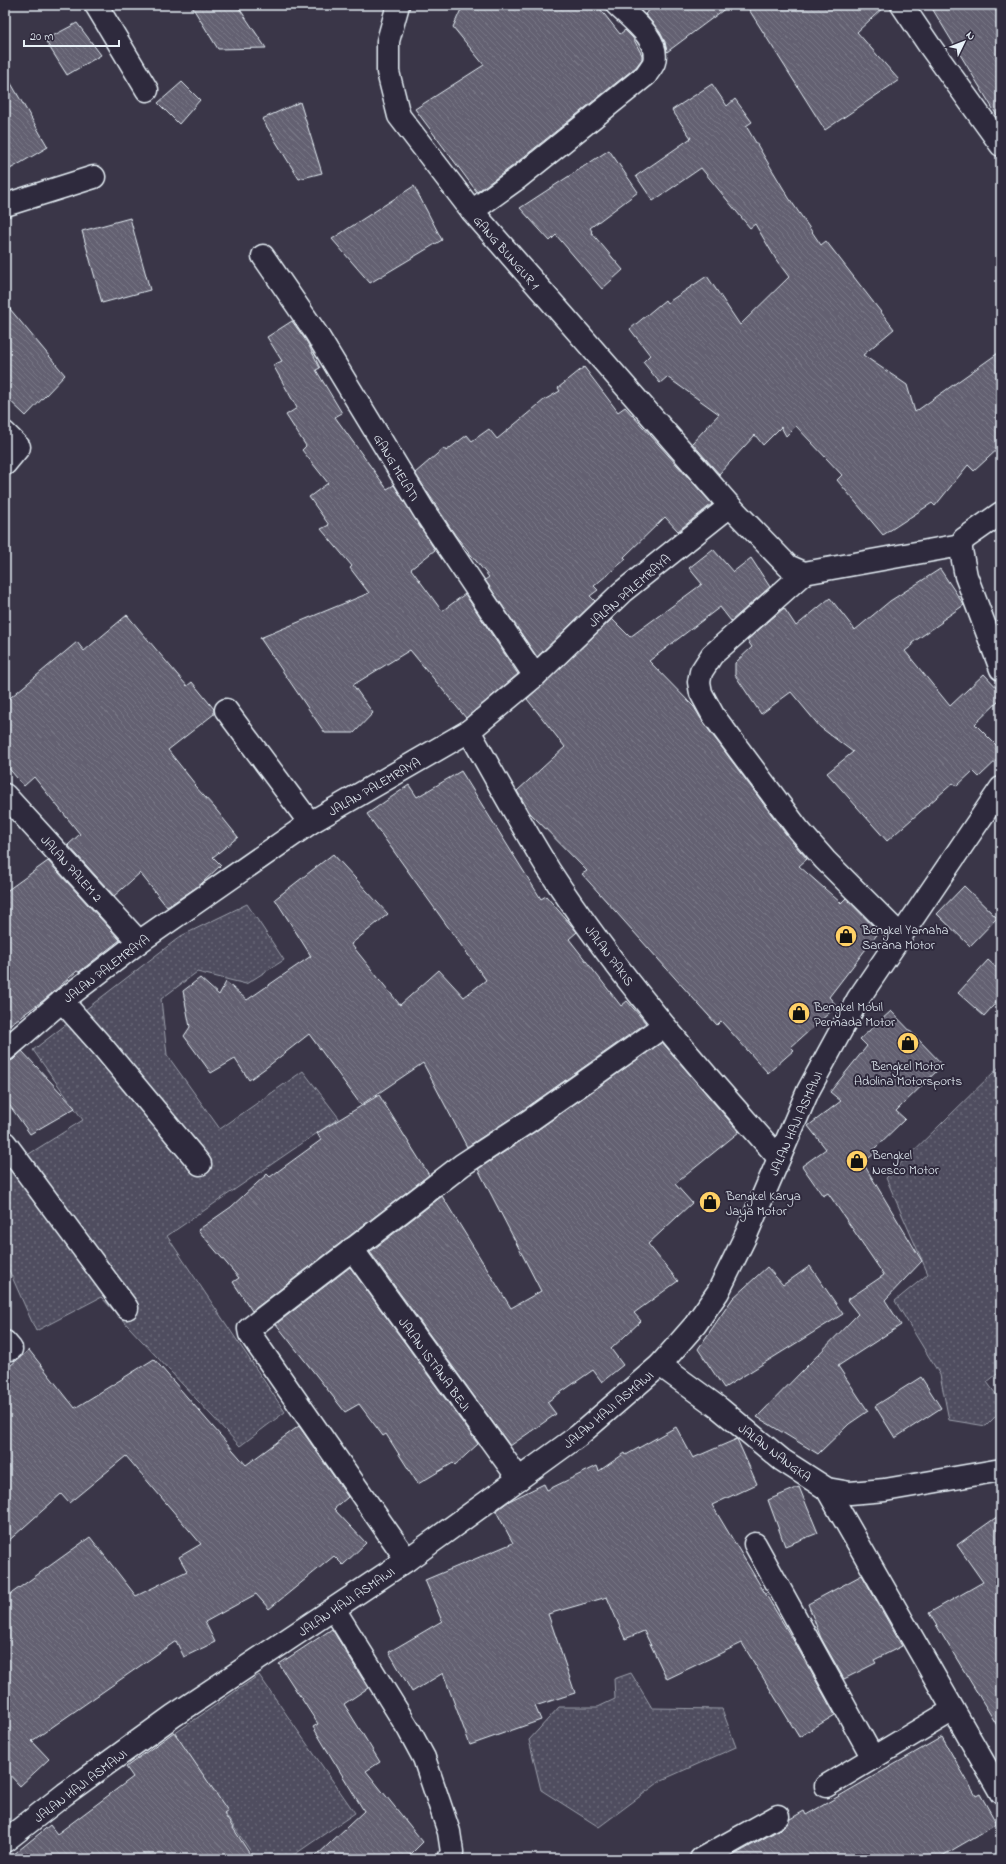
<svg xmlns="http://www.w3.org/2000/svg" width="1006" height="1864" font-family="'Indie Flower',sans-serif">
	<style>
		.grass { fill: url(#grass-dots); stroke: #9ca0ac }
		.building { fill: url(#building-back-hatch); stroke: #e8f1f8 }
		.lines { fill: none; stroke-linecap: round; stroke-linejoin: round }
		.minor-casing { stroke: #e8f1f8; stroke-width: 25 }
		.tertiary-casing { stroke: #e8f1f8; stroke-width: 25 }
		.minor { stroke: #2f2a3d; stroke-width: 22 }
		.tertiary { stroke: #2f2a3d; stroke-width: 22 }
		.labels { text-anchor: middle; stroke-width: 4; stroke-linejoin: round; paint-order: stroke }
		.street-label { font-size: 13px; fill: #e8f1f8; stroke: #2f2a3d }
		.poi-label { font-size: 13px; fill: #e8f1f8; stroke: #2f2a3d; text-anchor: start }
	</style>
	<defs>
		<pattern id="grass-dots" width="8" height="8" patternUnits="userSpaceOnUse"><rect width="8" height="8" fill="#504e5f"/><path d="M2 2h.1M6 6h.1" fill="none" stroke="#696877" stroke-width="1.8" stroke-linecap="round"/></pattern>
		<pattern id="building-back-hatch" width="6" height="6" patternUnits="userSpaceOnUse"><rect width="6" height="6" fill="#636171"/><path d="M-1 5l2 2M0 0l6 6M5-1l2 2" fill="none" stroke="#797886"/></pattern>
	</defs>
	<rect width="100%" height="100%" fill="#3a3648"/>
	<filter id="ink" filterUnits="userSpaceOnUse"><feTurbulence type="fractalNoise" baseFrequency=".025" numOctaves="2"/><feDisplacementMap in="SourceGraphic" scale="8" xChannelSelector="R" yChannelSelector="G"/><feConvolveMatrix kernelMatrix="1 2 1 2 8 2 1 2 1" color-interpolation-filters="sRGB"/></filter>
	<g filter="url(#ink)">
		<!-- grass -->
		<g class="grass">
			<polygon points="247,904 284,960 246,984 197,972 161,999 167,1055 220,1129 303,1071 339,1118 167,1236 285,1412 240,1446 101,1297 36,1331 5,1261 5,1169 83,1120 33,1050 181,936"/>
			<polygon points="1001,1065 1001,1371 987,1382 1001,1401 1001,1411 986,1426 949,1420 940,1375 895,1301 928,1274 886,1178"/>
			<polygon points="631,1673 652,1708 722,1709 736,1747 662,1780 599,1827 541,1790 529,1740 559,1707 598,1707 615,1699 614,1679"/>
			<polygon points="259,1675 355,1813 288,1859 256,1859 171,1736"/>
		</g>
		<!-- building -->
		<g class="building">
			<polygon points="191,5 237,5 266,48 218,49"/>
			<polygon points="463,5 597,5 620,34 625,30 633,38 642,55 642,59 636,67 510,168 477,192 415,109 484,65 453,27"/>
			<polygon points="656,5 730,5 667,52 665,42 660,32 645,14"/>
			<polygon points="746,5 886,5 857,32 899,80 825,130"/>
			<polygon points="930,5 1001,5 1001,122"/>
			<polygon points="77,23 101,55 67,75 45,40"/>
			<polygon points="5,73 48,147 5,172"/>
			<polygon points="182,82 200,100 179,124 158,103"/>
			<polygon points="712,84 727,106 735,99 752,122 746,126 789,198 821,245 826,241 894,329 863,355 907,385 915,412 1001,351 1001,446 974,471 968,465 935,506 932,503 883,535 837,480 842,475 796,426 786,436 781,427 763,445 755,435 719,474 692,443 719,414 667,377 660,383 643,362 650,355 630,329 665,300 667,303 707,276 740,325 789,277 777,261 755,224 750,228 701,168 653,201 636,176 691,138 672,110"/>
			<polygon points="300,102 322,173 299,179 262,119"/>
			<polygon points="609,150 638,192 590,228 592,231 591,232 623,270 602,289 556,235 550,241 520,208"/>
			<polygon points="414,186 442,240 370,283 332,239"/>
			<polygon points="130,218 150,290 102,303 82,231"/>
			<polygon points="5,303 65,375 26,416 5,396"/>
			<polygon points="292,321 307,342 320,368 316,370 342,413 335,417 387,489 394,485 435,550 411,569 442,611 465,594 518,674 466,718 410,650 353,685 373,713 354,733 325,733 260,638 369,593 350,568 352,566 321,529 329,525 309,497 328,483 302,450 306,446 286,415 297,408 273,365 282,361 267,337"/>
			<polygon points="584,367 618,412 625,407 712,504 678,531 665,517 624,557 626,559 594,586 598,590 590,596 595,601 537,657 485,580 489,577 455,535 415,473 444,448 446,451 467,435 472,441 489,429 497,439 544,400 560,391 558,388"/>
			<polygon points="713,549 733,572 751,558 770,587 731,621 720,607 649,661 694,707 703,722 788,837 807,859 799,866 841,903 846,898 879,932 829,997 837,1006 791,1047 794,1050 768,1073 721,1021 717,1025 582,874 587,871 530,813 517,791 565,747 527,699 612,619 630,637 702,584 689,568"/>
			<polygon points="940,569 964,605 941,621 942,622 912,643 913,645 905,651 950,706 984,674 1001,692 1001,699 975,724 1001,750 1001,756 979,777 973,771 957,786 953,783 887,841 827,773 853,752 820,727 791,692 761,714 735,675 735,663 752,647 747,640 784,608 796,626 830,598 855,630 890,601"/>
			<polygon points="127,615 187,686 192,682 214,709 214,714 168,750 195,784 194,785 214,807 238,837 213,857 221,865 200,885 167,907 140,873 114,896 68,845 80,834 34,777 24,786 5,764 5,702 77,642 84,651"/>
			<polygon points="461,771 541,899 546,896 577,932 569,939 621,1006 627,1001 646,1023 522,1111 467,1147 423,1063 361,1105 309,1034 267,1067 249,1080 235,1059 211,1073 184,1036 190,1027 183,991 200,978 219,995 226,982 247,1000 311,956 275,899 333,854 388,914 351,944 400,1005 439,970 464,997 486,980 367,814 409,785 417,797"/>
			<polygon points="48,861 120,940 79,972 77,971 44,1000 5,1028 5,892"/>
			<polygon points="964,886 997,918 970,946 937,914"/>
			<polygon points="988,960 1001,972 1001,997 984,1016 958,993"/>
			<polygon points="891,1011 943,1065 896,1111 905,1119 873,1150 875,1153 863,1163 922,1261 885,1300 901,1325 838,1366 868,1411 849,1424 818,1454 757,1417 858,1314 847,1300 884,1275 828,1193 823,1196 802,1166 826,1149 808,1126 841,1101 830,1092 867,1046 860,1039"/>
			<polygon points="662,1042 739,1132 675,1184 692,1203 648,1244 678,1281 634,1313 641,1321 611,1349 623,1365 602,1382 593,1370 547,1402 556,1414 510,1446 370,1252 442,1196 511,1308 541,1291 478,1169 536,1131"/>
			<polygon points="22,1051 75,1108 30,1134 5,1099 5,1062 13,1060"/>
			<polygon points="379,1095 429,1175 252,1311 233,1282 239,1278 198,1230 231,1207 267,1174 270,1177 321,1140 317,1133"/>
			<polygon points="810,1266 843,1314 724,1388 698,1349 733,1298 767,1267 783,1285"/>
			<polygon points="350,1267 478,1444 455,1465 453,1463 418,1484 386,1434 383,1436 359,1404 345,1412 276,1324"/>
			<polygon points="29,1350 75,1408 154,1359 246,1465 299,1426 348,1497 334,1509 366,1543 343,1565 334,1556 269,1609 256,1594 205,1622 215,1642 184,1657 176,1641 32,1741 49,1759 20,1786 5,1770 5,1598 90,1537 136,1596 187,1571 179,1557 201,1544 126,1456 69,1503 61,1494 5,1544 5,1370"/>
			<polygon points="921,1377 941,1408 895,1438 875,1406"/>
			<polygon points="676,1427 693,1458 737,1439 757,1484 712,1505 795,1643 835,1715 799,1737 742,1643 667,1679 644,1631 625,1639 607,1597 548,1614 575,1693 535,1706 541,1720 470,1745 443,1673 412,1692 389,1652 442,1621 425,1580 513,1543 496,1511 509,1501 544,1484 547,1490 597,1466 599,1471 625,1453 626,1455"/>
			<polygon points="799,1487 818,1533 785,1546 768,1500"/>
			<polygon points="1001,1514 1001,1732 929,1613 983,1582 957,1545"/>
			<polygon points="862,1575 902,1646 874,1660 876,1663 844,1679 821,1638 808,1604"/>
			<polygon points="332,1629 368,1688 344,1704 380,1762 366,1771 423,1842 406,1859 313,1859 364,1811 313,1727 318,1724 279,1664"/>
			<polygon points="174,1732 228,1811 224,1814 253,1859 8,1859 50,1825 57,1834 133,1777 126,1767"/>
			<polygon points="942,1737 976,1796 980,1794 997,1824 937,1859 727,1859 784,1827 790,1819 804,1811 806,1815"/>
		</g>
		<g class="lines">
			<!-- minor casing -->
			<g class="minor-casing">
				<g id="minor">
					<polyline points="96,5 147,90"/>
					<polyline points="398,5 388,41 388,72 399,116 472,211 730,506 788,566 804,573 961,545"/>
					<polyline points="902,5 929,45 1001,145"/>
					<polyline points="5,205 94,177"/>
					<path d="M472 211 518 178 646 75C648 71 653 66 654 62 660 39 631 19 617 5"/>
					<polyline points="263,256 316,333 424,511 535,676"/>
					<polyline points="5,433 19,447 5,464"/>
					<polyline points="804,573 712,655 701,672 699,682 701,693 713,715 798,829 825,860 900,935"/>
					<polyline points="226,710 310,823"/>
					<path d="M469 731C495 777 521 825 549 870 616 973 697 1066 779 1158"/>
					<polyline points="5,795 139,942"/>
					<polyline points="62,1001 102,1046 200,1164"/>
					<polyline points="5,1050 62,1001 139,942 310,823 469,731 535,676 622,592 730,506"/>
					<polyline points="5,1143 127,1308"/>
					<polyline points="352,1249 519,1479"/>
					<polyline points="5,1342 11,1349"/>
					<polyline points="660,1365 719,1408 782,1460 827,1489 850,1493 885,1490 1001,1470"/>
					<polyline points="827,1489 1001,1793"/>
					<polyline points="755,1544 873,1758"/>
					<polyline points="407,1560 250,1334 249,1329 462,1165 529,1121 664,1026"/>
					<polyline points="334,1609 409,1730 424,1758 449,1832 452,1852 449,1859"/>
					<polyline points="826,1786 953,1710"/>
					<polyline points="701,1859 778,1816"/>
				</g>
			</g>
			<!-- tertiary casing -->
			<g class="tertiary-casing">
				<g id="tertiary">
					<polyline points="1001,513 964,539 961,545 961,550 966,576 1001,669"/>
					<polyline points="5,1841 65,1794 173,1716 407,1560 578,1436 660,1365 695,1325 718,1292 747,1233 808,1091 858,999 1001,788"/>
				</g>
			</g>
			<!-- minor -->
			<use href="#minor" class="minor"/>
			<!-- tertiary -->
			<use href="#tertiary" class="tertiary"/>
		</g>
	</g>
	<!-- icons -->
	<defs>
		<g id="shop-disc" transform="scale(1.15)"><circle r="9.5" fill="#ffd166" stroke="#2f2a3d"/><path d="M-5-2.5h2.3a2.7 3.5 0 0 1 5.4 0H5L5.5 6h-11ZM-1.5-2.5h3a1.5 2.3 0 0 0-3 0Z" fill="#111"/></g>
	</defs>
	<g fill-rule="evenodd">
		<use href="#shop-disc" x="846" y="936"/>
		<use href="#shop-disc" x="799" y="1013"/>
		<use href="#shop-disc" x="908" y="1043"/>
		<use href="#shop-disc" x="857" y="1161"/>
		<use href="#shop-disc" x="710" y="1202"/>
	</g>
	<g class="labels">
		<!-- street labels -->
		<g class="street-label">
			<text transform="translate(507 252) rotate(49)" y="5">GANG BUNGUR 1</text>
			<text transform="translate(397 467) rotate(59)" y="5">GANG MELATI</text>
			<text transform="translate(629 590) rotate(-41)" y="5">JALAN PALEMRAYA</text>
			<text transform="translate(374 786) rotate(-30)" y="5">JALAN PALEMRAYA</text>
			<text transform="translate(72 868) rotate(48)" y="5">JALAN PALEM 2</text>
			<text transform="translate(610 955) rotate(53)" y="5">JALAN PAKIS</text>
			<text transform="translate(106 968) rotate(-37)" y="5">JALAN PALEMRAYA</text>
			<text transform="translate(795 1123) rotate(-66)" y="5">JALAN HAJI ASMAWI</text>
			<text transform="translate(435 1364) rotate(54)" y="5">JALAN ISTANA BEJI</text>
			<text transform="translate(608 1409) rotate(-40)" y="5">JALAN HAJI ASMAWI</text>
			<text transform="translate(775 1452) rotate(37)" y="5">JALAN NANGKA</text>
			<text transform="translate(346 1601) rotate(-34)" y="5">JALAN HAJI ASMAWI</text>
			<text transform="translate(80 1785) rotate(-37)" y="5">JALAN HAJI ASMAWI</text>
		</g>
		<!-- poi labels -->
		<g class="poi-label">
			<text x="862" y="934">Bengkel Yamaha<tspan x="862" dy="15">Sarana Motor</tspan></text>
			<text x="814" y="1011">Bengkel Mobil<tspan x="814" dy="15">Permada Motor</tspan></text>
			<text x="908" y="1070" text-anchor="middle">Bengkel Motor<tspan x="908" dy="15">Adolina Motorsports</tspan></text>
			<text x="872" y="1159">Bengkel<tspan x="872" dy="15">Nesco Motor</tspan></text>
			<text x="726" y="1200">Bengkel Karya<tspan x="726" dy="15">Jaya Motor</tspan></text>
		</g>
	</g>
	<!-- margin -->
	<rect width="1006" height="1864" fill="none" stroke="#2f2a3d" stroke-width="20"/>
	<rect x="10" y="10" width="986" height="1844" fill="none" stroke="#e8f1f8" stroke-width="1.5" filter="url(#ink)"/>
	<!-- north arrow -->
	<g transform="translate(964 42) rotate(47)" stroke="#2f2a3d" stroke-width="3" paint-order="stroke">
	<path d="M0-3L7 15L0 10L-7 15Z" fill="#e8f1f8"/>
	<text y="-6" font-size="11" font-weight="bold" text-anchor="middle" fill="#e8f1f8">N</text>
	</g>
	<!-- scale -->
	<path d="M24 40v6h95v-6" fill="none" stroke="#e8f1f8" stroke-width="2"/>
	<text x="30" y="40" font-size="12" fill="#e8f1f8" stroke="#2f2a3d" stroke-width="3" paint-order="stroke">20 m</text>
</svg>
